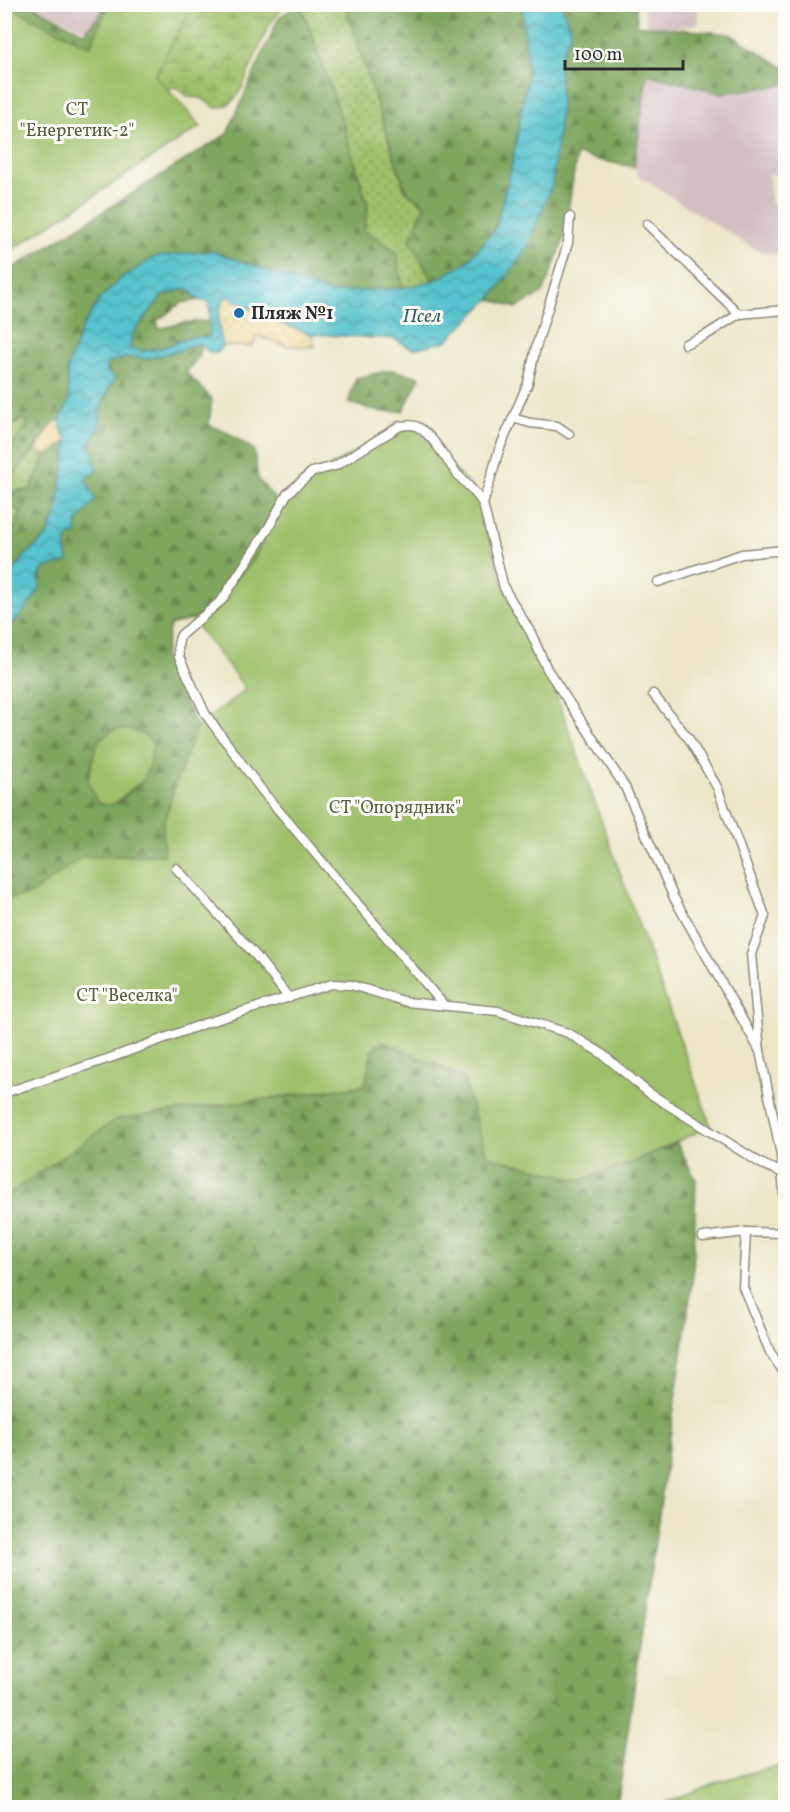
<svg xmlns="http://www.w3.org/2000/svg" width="790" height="1812" font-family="Vollkorn,serif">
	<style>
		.industrial { fill: #d2bfc0 }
		.grass { fill: url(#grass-dots); stroke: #64764a; stroke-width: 1.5 }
		.forest { fill: url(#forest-firs); stroke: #546844; stroke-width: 1.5; fill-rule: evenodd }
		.wetland { fill: url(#wetland-marsh); stroke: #64764a; stroke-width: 1.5 }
		.sand { fill: url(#sand-dots); stroke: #8c8264; stroke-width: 1.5 }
		.garden { fill: #9ec069; stroke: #64764a; stroke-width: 1.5 }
		.water { fill: url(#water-waves); stroke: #41777c; stroke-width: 1.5; fill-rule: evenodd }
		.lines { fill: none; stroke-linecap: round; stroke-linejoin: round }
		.minor-casing { stroke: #8c8879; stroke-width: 11 }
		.minor { stroke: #fff; stroke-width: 8 }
		.poi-dot { fill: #1f6fb2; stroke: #fdfcf7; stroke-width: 2 }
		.labels { text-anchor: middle; stroke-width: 6; stroke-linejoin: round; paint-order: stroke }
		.park-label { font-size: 18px; fill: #535f41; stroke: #fdfcf7 }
		.poi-label { font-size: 18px; font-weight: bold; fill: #2b2b2b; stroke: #fdfcf7; text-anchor: start }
		.water-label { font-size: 20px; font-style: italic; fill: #3a6064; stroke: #fdfcf7 }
	</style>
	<defs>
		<pattern id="grass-dots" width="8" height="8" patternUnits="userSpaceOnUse" patternTransform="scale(1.5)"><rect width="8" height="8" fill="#9ec069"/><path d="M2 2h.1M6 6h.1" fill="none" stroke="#819c57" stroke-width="1.8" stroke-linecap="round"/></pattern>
		<pattern id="forest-firs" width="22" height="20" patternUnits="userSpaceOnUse" patternTransform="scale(1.5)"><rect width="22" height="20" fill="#7ea65d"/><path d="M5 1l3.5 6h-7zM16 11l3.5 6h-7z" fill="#67874d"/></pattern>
		<pattern id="wetland-marsh" width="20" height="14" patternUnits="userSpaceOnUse" patternTransform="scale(1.5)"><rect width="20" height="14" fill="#9ec069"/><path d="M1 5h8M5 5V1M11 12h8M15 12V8" fill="none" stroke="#819c57"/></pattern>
		<pattern id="sand-dots" width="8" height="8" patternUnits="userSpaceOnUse" patternTransform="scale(1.5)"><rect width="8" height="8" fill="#eeda9e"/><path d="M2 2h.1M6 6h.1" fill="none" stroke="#cb8" stroke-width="1.8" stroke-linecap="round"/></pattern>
		<pattern id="water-waves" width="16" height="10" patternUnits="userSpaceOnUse" patternTransform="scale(1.5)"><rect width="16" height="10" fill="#57c3ce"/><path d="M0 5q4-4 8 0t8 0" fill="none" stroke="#489fa7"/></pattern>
	</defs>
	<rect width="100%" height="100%" fill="#fdfcf7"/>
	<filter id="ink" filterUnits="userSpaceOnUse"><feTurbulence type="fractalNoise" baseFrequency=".0167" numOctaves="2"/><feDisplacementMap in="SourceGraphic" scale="12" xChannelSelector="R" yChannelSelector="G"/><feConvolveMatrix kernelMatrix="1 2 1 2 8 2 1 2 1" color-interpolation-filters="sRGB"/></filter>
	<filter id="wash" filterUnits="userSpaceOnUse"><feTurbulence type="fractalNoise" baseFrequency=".008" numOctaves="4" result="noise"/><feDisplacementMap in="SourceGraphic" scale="24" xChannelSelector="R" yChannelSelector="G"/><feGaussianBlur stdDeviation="1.35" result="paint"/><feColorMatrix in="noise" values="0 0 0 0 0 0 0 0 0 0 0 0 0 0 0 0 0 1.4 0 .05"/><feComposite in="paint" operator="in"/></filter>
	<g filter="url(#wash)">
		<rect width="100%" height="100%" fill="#ece6c7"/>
		<!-- industrial -->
		<g class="industrial">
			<polygon points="33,5 102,5 89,32"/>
			<polygon points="643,5 698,5 698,24 648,31"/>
			<polygon points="647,74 721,93 785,85 785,175 769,175 772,203 785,212 785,257 754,249 640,177 634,167"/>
		</g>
		<!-- grass -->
		<g class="grass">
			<polygon points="301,5 345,5 405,190 425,205 410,240 433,281 403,288 396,252 364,230 368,206 339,111"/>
			<path d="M25 418 28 426 5 453C4 433 7 427 25 418Z"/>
			<path d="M37 447C38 452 40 455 46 455L30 490 15 491 5 499V476L12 478 24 461Z"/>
			<polygon points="4,506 22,511 15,527 5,531"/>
		</g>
		<!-- forest -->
		<g class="forest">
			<polygon points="5,5 32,5 84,33 97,18 105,5 129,5 87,58"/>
			<polygon points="299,5 301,5 339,111 368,206 364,230 396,251 403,288 330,293 212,251 67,369 69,402 60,419 52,425 12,478 5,476 5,453 28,426 25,418 15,423 5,435 5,273 227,134 279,17"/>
			<polygon points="345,5 522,5 528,74 511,169 495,229 465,264 433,281 410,240 425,205 405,190"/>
			<polygon points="561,5 636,5 637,25 730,34 785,68 785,85 721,93 647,74 634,167 602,161 577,154 563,242 543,293 516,308 490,299 526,250 561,104 559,61 571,31"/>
			<polygon points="187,288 199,300 181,303 157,321 159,329 185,322 208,321 211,327 210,337 190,337 162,348 142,351 129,348 133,333 162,296"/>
			<path d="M200 344V355L186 372 212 399 209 425 230 434 254 450 258 479 280 505 254 560 206 611 192 620 170 625 164 657 197 727 175 786 163 826 164 855 82 857 30 895 5 899V627L16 622 39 575 44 568 60 564 64 543 85 511 84 479 92 450 89 444 100 426C97 407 106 395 115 379L106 371 107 363 129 357 145 359 179 351 191 345ZM116 729 143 780 118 803 88 780 96 747 99 739Z"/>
			<polygon points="392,370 420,377 403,411 381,412 348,403 356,378"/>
			<polygon points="67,440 68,440 57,513 47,536 25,556 10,576 5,579 4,531 15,527 22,511 5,506 5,499 15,491 30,490 46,455 57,449"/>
			<polygon points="384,1041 463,1077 487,1156 580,1180 630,1163 677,1143 696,1180 693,1276 617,1807 5,1808 5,1196 117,1119 365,1086 372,1049"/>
		</g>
		<!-- wetland -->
		<polygon class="wetland" points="192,5 285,5 269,25 241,90 233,101 225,106 216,108 201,98 188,97 176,87 154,90 147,73"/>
		<!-- sand -->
		<g class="sand">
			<path d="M227 296 279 323 311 334 315 347 288 346 258 336 252 346H223C219 328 214 312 227 296Z"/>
			<path d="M60 419 62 431 68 440C60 445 42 466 37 447L52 425Z"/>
		</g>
		<!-- garden -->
		<g class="garden">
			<polygon points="5,5 90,47 109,5 193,5 155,75 201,126 5,254"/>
			<polygon points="414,425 476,493 504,588 547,669 711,1126 630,1163 580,1180 487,1156 463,1077 384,1041 372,1049 365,1085 117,1119 5,1196 5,899 30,895 82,857 164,855 163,826 175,786 197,727 246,689 192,620 206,611 254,560 280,505 312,472 324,470 400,426"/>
			<path d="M116 729C130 729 144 732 153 743 151 754 150 770 143 780 139 784 132 787 128 792 117 802 112 809 97 802L88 780C91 771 94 746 99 740 103 736 111 732 116 729Z"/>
			<polygon points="785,1764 785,1807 656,1807 719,1781"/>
		</g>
		<!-- water -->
		<path class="water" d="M522 5H561L571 31 559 61 561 104 552 185 526 250 490 299 446 341 413 349 394 339 311 334 279 323 227 296C214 311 219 328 223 346L217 353 209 352 200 344 191 345 179 351 145 359 129 357 107 363 106 371 115 378C106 394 97 407 100 426L89 444 92 450 97 471 85 479 96 500 77 522 76 535H70L65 543 68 562 44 568 39 576 40 588C30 603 22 619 5 627V579L10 576 25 556 47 536 57 513 68 440 62 431 60 419 69 402 67 369 82 328 100 299 120 279 155 257 212 251 330 293 403 288 433 281 465 264 495 229 511 169 528 74ZM187 288 199 300 209 302 210 337H190L162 348 142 351 129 348 133 333 162 296Z"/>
	</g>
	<g filter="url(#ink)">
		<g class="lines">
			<!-- minor casing -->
			<g class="minor-casing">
				<g id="minor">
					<polyline points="647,224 739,314 786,310"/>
					<polyline points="685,344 706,335 739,314"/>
					<polyline points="513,418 530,423 557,426 569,434"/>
					<polyline points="483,504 499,450 528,383 536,347 568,243 570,217"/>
					<polyline points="658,582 742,554 786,550"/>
					<polyline points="653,694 689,739 717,787 765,916 751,954 760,1051 781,1155 786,1220"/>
					<polyline points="176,868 257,957 289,998"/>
					<path d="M443 1004 263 792 206 715 179 657C178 648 177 643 181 635L222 600 269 527 287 494 312 472 335 466 400 426C406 425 413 424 418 427 435 437 446 461 458 475 467 485 476 492 483 504L504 588 531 633 547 669 625 787 674 898 760 1051"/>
					<polyline points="4,1093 110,1058 206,1023 332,984 351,985 407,1002 498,1011 568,1033 601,1053 649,1093 762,1164 781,1172"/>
					<polyline points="746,1232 743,1287 770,1352 785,1374 786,1379"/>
					<polyline points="703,1237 746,1232 786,1233"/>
				</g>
			</g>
			<!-- minor -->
			<use href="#minor" class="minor"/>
		</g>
	</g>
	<!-- markers -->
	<circle class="poi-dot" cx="239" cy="313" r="6"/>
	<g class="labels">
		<!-- park labels -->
		<g class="park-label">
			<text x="77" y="115">СТ<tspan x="77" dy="21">"Енергетик-2"</tspan></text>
			<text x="395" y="813">СТ "Опорядник"</text>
			<text x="127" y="1001">СТ "Веселка"</text>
		</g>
		<!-- poi labels -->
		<g class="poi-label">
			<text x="251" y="319">Пляж №1</text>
		</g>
		<!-- water labels -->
		<g class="water-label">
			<text x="422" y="322">Псел</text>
		</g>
	</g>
	<!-- margin -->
	<rect width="790" height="1812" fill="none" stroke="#fdfcf7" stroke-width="24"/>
	<!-- scale -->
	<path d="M565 60v9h118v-9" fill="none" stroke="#2b2b2b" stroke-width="3"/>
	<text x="574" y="60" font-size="18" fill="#2b2b2b" stroke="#fdfcf7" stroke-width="4.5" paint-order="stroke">100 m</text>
</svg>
